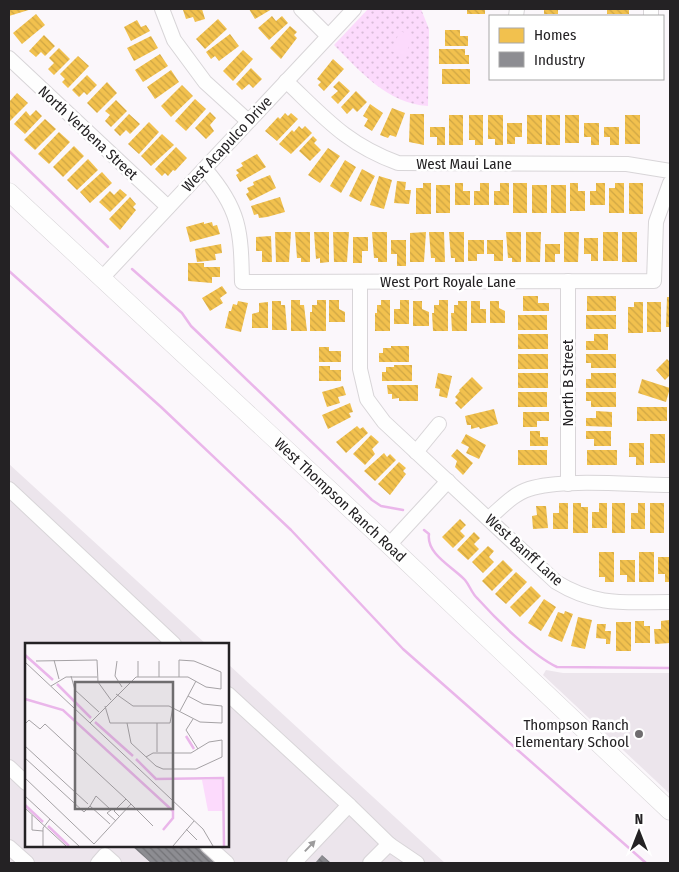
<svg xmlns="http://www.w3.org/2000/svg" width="679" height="872" font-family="'Fira Sans Condensed',sans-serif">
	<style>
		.built { fill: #ece5ec }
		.grass { fill: url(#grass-dots) }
		.pitch { fill: #fcdafc }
		.homes { fill: url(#homes-back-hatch) }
		.industry { fill: url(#industry-back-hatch) }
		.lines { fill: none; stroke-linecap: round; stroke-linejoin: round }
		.stream { stroke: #eab6ea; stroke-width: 2.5 }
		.minor-casing { stroke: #d8d5d8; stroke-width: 16 }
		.major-casing { stroke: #d8d5d8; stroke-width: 19 }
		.minor { stroke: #fefefe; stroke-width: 14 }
		.major { stroke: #fefefe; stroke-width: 18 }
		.oneway { fill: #9c9b9c }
		.poi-dot { fill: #6f6d6f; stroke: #fff; stroke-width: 2 }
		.labels { text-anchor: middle; stroke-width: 5; stroke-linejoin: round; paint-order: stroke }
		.street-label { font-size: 15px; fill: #242224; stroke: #fff }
		.poi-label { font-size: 15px; fill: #242224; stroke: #fff; text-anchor: end }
		.inset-river { fill: none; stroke: #eab6ea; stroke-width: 2.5 }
		.inset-road { fill: none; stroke: #a5a2a5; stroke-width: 1 }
		.view { fill: #6f6d6f; fill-opacity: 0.15; stroke: #6f6d6f; stroke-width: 2.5 }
		.inset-edge { fill: none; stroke: #242224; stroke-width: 2.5 }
	</style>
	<defs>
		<pattern id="grass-dots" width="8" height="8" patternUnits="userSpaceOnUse" patternTransform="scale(1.25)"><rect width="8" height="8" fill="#fcdafc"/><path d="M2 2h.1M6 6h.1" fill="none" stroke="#d8bbd8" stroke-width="1.8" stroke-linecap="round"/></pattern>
		<pattern id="homes-back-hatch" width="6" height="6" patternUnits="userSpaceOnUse" patternTransform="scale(1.25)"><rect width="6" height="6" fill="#f2c14e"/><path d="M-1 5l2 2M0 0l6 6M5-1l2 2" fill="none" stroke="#cfa644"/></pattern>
		<pattern id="industry-back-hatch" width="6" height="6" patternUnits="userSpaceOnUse" patternTransform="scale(1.25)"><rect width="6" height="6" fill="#8d8d92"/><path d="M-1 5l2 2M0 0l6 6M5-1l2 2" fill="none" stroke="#737377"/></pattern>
	</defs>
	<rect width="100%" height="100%" fill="#fbf7fb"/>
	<!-- built -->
	<g class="built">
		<polygon points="9,464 206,644 26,644 26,846 228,846 228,664 445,863 9,863"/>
		<polygon points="546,670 563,673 670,673 670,794 543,675"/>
	</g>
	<!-- grass -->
	<path class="grass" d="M368 9H421L429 29 428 106C387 103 362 73 334 45Z"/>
	<!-- pitch -->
	<polygon class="pitch" points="400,31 413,36 405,56 391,51"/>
	<!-- homes -->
	<g class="homes">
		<polygon points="9,9 32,9 9,16"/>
		<polygon points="187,9 202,9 205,19 195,22 193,17 186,19 183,10"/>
		<polygon points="249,9 272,9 255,19"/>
		<rect x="467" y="9" width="18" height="5"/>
		<rect x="544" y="9" width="14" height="5"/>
		<rect x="607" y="9" width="22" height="5"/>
		<polygon points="36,14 45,25 22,44 13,33"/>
		<polygon points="272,16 276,21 282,16 288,23 269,40 258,28"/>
		<polygon points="218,19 227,29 205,49 196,39"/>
		<polygon points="137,20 141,27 146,25 150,31 131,41 124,27"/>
		<polygon points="290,26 297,32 294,35 297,38 281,59 270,48"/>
		<polygon points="445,30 460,30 460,36 468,36 468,46 445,46"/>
		<polygon points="230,34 239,46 219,61 215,56 211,59 206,52"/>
		<polygon points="44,35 55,46 45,56 41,52 36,57 29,51"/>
		<polygon points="151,36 158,48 134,61 127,48"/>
		<polygon points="59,48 70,59 54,75 48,69 54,63 49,58"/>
		<polygon points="439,49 465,49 465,55 469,55 469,64 439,64"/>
		<polygon points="243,50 253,59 233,81 223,71"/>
		<polygon points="160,54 168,66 143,82 135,70"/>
		<polygon points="78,56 89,66 68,88 62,82 65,79 60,74"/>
		<polygon points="333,59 344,69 324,91 318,85 321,82 317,79"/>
		<polygon points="251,68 262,79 253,88 249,84 242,90 236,84"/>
		<rect x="442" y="69" width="28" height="15"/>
		<polygon points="171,70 179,82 155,99 147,87"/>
		<polygon points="87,75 97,85 87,95 84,92 79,97 72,90"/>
		<polygon points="339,81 350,91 338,104 331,97 338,91 333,87"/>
		<polygon points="107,82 117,93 97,113 87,103"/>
		<polygon points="182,85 193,96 171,117 161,106"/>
		<polygon points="356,91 367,102 357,112 353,108 347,114 341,107"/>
		<polygon points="17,93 28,103 9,122 9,102"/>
		<polygon points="195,99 206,109 186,131 175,121"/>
		<polygon points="116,100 127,111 111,127 105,121 110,115 105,111"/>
		<polygon points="370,104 383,113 372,131 364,126 368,119 363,116"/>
		<polygon points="392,108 405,113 396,137 390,135 388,138 380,135"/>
		<polygon points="36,110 42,116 25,134 14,124 26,111 30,116"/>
		<polygon points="210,112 216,118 210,125 214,131 206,139 195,128"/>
		<polygon points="285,113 288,116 291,113 298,119 277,141 265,131 278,117 280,119"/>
		<polygon points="129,114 140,124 130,134 126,130 120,136 114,130"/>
		<polygon points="410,114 424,114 424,145 409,142"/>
		<rect x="449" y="115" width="14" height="30"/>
		<polygon points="469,115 483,115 483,145 475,145 475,140 469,140"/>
		<polygon points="488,115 503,115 503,145 495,145 495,139 488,139"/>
		<rect x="527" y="115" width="15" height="29"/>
		<rect x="546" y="115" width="14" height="30"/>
		<rect x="565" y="115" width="14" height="28"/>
		<rect x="625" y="115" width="15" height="29"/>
		<polygon points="45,119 56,129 35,150 24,140"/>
		<polygon points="149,122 159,132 139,154 128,144"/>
		<polygon points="507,123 522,123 522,137 515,137 515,144 507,144"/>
		<polygon points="584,123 599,123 599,145 591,145 591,137 584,137"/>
		<polygon points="299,126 302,129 305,126 312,133 291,154 279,144 292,130 294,132"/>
		<polygon points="430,127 445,127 445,145 437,145 437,137 430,137"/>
		<polygon points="604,127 619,127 619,145 610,145 610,137 604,137"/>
		<polygon points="59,132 70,142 49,164 38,154"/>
		<polygon points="162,134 174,145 151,166 141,156"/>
		<polygon points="313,136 317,140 314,143 321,150 310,161 299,151"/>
		<polygon points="74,146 84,156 63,177 53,167"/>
		<polygon points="176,147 187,158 175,171 173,170 168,176 165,173 162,176 155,169"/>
		<polygon points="328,148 340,156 320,183 308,175"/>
		<polygon points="257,154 266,167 240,182 236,175 239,173 236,170 243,166 241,163"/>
		<polygon points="88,159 98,170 77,190 67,180"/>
		<polygon points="345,160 356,167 341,193 330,186"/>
		<polygon points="362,169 375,176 361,202 349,196"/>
		<polygon points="102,172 112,183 90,203 80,192"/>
		<polygon points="270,175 276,188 250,201 246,194 249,192 247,188 254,185 253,182"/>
		<polygon points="379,176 392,180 384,209 370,205"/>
		<polygon points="397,181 406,182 405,190 411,190 409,204 394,203"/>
		<polygon points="423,183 431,183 431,214 416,214 416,188 423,188"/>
		<polygon points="455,183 463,183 463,191 470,191 470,205 455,205"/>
		<polygon points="480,183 489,183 489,205 474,205 474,191 480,191"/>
		<polygon points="500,183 509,183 509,205 494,205 494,191 500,191"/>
		<rect x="513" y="183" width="14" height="30"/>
		<polygon points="570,183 578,183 578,191 585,191 585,211 570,211"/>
		<polygon points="596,183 605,183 605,205 590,205 590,191 596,191"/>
		<polygon points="615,183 624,183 624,213 609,213 609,188 615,188"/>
		<rect x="629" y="183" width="14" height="31"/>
		<rect x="436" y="185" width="14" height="28"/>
		<rect x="532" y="185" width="15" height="28"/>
		<rect x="551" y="185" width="15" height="28"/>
		<polygon points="120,189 127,195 110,212 99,202 110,191 114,195"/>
		<polygon points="130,197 136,204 133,207 136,210 120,230 109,219"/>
		<polygon points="280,197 285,212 267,217 259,218 258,214 254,215 251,206"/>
		<polygon points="204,222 204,224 212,222 213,226 217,225 220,234 190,242 186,227"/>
		<polygon points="275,232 291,232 289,262 276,262"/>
		<polygon points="295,232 310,232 310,262 301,262 301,258 297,258"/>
		<polygon points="314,232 329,232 329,262 320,263 320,258 316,259"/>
		<polygon points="333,232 349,232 347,262 334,262"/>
		<polygon points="372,232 387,232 387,262 378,262 378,258 374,258"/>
		<polygon points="426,232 424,262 410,262 410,233"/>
		<polygon points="429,232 444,232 445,262 435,262 435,258 431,258"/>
		<polygon points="449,232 464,232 464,262 455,262 455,258 451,258"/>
		<polygon points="506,232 521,232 521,262 512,262 512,258 508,258"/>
		<polygon points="526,232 541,232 540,262 526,262"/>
		<polygon points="564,232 579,232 578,262 564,262"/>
		<rect x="603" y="232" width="15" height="29"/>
		<rect x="622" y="232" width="15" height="30"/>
		<polygon points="271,236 272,262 262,262 262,251 256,251 256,237"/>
		<polygon points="353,237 368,237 368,251 362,251 362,263 353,263"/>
		<polygon points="584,238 598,238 598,261 591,261 591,254 584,254"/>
		<polygon points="391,240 406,240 406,266 397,266 397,254 391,254"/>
		<polygon points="468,240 484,240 484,254 477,254 477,261 468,261"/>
		<polygon points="487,240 503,240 503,261 494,261 494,254 487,254"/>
		<polygon points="221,244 222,253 215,254 216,260 197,262 195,249"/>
		<polygon points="545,244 560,244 560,254 555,254 555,262 545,262"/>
		<polygon points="188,263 204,263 204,267 220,267 220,277 212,277 212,283 188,281"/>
		<polygon points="222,286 227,293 220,298 223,303 210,311 202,298"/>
		<polygon points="523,296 538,296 538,303 549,303 549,311 523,311"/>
		<rect x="587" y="296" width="29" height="15"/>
		<polygon points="667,297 670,297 670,327 666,327"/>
		<polygon points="291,300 300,300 300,305 304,305 307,331 291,331"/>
		<polygon points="317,300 326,300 326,331 310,331 310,312 312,312 312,305 317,305"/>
		<polygon points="329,300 339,300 339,309 345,312 345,322 329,322"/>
		<polygon points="381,300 390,300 390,331 375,331 375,313 377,313 377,305 381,305"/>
		<polygon points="400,300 409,300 409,324 394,324 394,309 400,309"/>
		<polygon points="439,300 448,300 448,331 433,331 432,313 434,313 434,305 439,305"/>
		<polygon points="238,301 248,303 241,332 225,328 229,311 231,311 233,304 237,305"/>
		<polygon points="272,301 281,301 281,305 285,305 287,330 272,330"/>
		<polygon points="413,301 422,301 422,309 429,312 429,326 413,326"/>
		<polygon points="458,301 467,301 467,331 452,331 451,313 454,313 454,305 458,305"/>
		<polygon points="471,301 480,301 480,309 486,309 486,323 471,323"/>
		<polygon points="490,301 499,301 499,308 505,311 505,323 490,323"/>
		<polygon points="268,302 268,328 252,328 252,314 259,312 259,303"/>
		<polygon points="634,302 643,302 643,333 628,333 628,307 634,307"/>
		<rect x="647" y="302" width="14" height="30"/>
		<rect x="518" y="315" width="29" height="15"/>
		<rect x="586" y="315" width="30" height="14"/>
		<rect x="518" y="334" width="30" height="15"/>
		<polygon points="594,334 608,334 608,350 586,350 586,341 594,341"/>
		<polygon points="391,346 409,346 409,362 379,362 379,353 383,353 383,348 391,348"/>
		<polygon points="319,347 329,347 329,351 341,351 341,362 319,362"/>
		<rect x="518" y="354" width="30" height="15"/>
		<polygon points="586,354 616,354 616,368 591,368 591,363 586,363"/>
		<polygon points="667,359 670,362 670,375 665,380 656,370"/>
		<polygon points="394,365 412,365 412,381 382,381 382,372 386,372 386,367 394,367"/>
		<polygon points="319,366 330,366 330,370 341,370 341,381 319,381"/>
		<polygon points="438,373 452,376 447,398 439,396 440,389 435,388"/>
		<rect x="518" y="373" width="30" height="15"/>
		<polygon points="591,373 616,373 616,388 586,388 586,379 591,379"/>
		<polygon points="472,377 483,388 461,409 455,403 458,400 455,397 460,391 459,390"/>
		<polygon points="642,379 670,388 666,402 638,393"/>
		<polygon points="387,385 418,385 418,401 399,401 399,398 392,399 392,394 388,394"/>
		<polygon points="343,386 346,395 338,397 340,403 327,407 322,392"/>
		<rect x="518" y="392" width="29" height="15"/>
		<polygon points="586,392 616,392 616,407 591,407 591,401 586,401"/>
		<polygon points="350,403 353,412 349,413 351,417 328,429 322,415"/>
		<rect x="637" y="407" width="30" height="14"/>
		<polygon points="494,409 498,424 480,429 479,427 471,429 471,425 467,425 465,416"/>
		<polygon points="596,411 612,412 612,427 586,426 586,418 596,418"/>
		<polygon points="523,412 549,412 549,421 537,421 537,427 523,427"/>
		<polygon points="357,426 360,429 363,427 368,433 346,453 336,442"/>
		<polygon points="530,431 540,431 540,437 548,437 548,446 530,446"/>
		<polygon points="586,431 611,431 611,446 594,446 594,439 586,439"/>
		<polygon points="466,434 486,445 479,459 466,453 469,447 461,443"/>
		<rect x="650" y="434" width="15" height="29"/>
		<polygon points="371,435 379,442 372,449 375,454 365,465 353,454"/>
		<polygon points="629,443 644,443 644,465 636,465 636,457 629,457"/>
		<polygon points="457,449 473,463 463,475 455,467 457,461 451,456"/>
		<rect x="518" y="450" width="29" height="15"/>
		<rect x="587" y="450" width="30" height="15"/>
		<polygon points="384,453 387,457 390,454 396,460 375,481 364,471"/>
		<polygon points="399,462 406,468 403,471 406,474 390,495 378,484"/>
		<polygon points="559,503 568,503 568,529 553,529 553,513 559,513"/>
		<polygon points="573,503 581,503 581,507 588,507 588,533 573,533"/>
		<polygon points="599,503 607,503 607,528 592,528 592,512 599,512"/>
		<rect x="612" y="503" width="13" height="30"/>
		<polygon points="638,503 645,503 645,529 631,529 631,513 638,513"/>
		<rect x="650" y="503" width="14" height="30"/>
		<polygon points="536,506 546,506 548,528 533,529 532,516 537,515"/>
		<polygon points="460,519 466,525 460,531 465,536 453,548 442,537"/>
		<polygon points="474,532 480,538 474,544 479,549 468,560 457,550"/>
		<polygon points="488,546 494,551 489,557 494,562 483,573 472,562"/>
		<polygon points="599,552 614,552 614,582 605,582 605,577 599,577"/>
		<rect x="639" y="552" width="15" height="30"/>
		<polygon points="658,557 670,557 670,582 665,582 665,574 658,574"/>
		<polygon points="503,560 513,570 492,591 482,581"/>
		<polygon points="620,560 635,560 635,582 627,582 627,575 620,575"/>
		<polygon points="516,572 527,582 506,604 495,594"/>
		<polygon points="531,586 541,596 520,617 510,607"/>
		<polygon points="544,599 556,607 541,631 528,623"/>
		<polygon points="565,611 573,614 562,642 548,636 558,612 564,614"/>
		<polygon points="578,617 592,620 585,649 571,646"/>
		<polygon points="669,620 670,643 655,644 654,629 661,629 661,621"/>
		<polygon points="635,621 644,621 644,626 650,626 650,643 635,643"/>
		<rect x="616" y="622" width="15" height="29"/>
		<polygon points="597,624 606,624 605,631 611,631 610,644 606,644 606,639 596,638"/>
	</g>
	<!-- industry -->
	<g class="industry">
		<polygon points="132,846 197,846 216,863 151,863"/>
		<polygon points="322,855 331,863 315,863"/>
	</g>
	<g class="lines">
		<!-- stream -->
		<g class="stream">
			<polyline points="9,151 108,247"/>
			<polyline points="132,269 182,313 191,326 372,500 381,506 403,510"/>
			<polyline points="9,271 161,407 291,530 403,649 646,863"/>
			<path d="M424 530 429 534C426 554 453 567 465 580 470 586 472 594 478 599 496 619 533 656 557 667L670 668"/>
		</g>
		<!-- minor casing -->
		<g class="minor-casing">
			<g id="minor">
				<polyline points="162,9 174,40 205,82 248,121"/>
				<polyline points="301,9 328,36"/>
				<polyline points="516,16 517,9"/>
				<polyline points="651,16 651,9"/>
				<polyline points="9,58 168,207"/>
				<path d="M286 81C324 117 346 144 398 163L627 164 670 171"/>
				<path d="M205 169C240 209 241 231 242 282L654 281 656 222 670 183"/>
				<polyline points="101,279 354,9"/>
				<path d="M360 282V369L367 399 384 422 556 582C597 607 625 602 670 602"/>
				<polyline points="416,452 439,424"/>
				<polyline points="568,484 568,281"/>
				<polyline points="9,489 174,644"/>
				<path d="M489 518C501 508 513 494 529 489 562 478 633 485 670 485"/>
				<polyline points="389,545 448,481"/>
				<polyline points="228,694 349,805"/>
				<polyline points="9,767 26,783"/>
				<polyline points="208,846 227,863"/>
				<polyline points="9,847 27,863"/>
				<polyline points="98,863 105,855 114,863"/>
				<polyline points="294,863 349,805 389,844 417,863"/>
				<polyline points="370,863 389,844"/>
			</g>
		</g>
		<!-- major casing -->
		<g class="major-casing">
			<polyline id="major" points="9,192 389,545 670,811"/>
		</g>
		<!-- minor -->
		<use href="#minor" class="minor"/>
		<!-- major -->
		<use href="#major" class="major"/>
	</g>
	<!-- one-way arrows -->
	<defs><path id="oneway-solid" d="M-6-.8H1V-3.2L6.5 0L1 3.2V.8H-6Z" transform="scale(1.25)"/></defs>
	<use class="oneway" href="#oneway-solid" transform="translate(310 846) rotate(-46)"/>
	<!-- markers -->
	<circle class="poi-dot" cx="639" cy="734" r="5"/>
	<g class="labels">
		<!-- street labels -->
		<g class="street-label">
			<text transform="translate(88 133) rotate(43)" y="5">North Verbena Street</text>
			<text transform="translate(227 144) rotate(-47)" y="5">West Acapulco Drive</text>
			<text x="464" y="169">West Maui Lane</text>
			<text x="448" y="287">West Port Royale Lane</text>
			<text transform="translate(568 383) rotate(-90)" y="5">North B Street</text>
			<text transform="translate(340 500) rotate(43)" y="5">West Thompson Ranch Road</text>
			<text transform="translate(524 550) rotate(42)" y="5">West Banff Lane</text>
		</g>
		<!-- poi labels -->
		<g class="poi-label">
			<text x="629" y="730">Thompson Ranch<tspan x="629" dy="17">Elementary School</tspan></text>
		</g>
	</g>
	<!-- overview -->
	<g transform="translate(25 643)">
		<rect width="204" height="204" fill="#fbf7fb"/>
		<path d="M177 137H197V168H183Z" fill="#fcdafc"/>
		<path class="inset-river" d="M0 12 28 37M32 41 66 75M0 56 38 67 148 168V175L138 187M70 79 108 113M161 93 169 106M111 116 131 136 198 135 199 203M0 162 18 179M23 183 44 203"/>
		<path class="inset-road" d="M29 17 34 36M11 18 72 17 73 39 86 57M92 18 90 33 97 44M113 18V34M134 18V34M0 19 178 186 188 203M46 33 50 47 74 69M26 43 41 34H72M91 51 108 63H144L175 79 197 80V63L178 61 163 53M80 63 85 80H145L148 64M155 68 171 38M168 76 161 87 173 106M65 80 111 34H163L181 44 196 46V29L169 18 154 17V34M102 80 106 100 131 123 138 126H171L197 114V97L184 99 166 110H128L121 114M0 81 4 77 15 86 20 81 101 156M0 103 63 161M132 109V80M0 115 59 169 65 163 85 181M0 135 69 201 106 161M0 153 54 203M65 163 71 153 85 166M0 165 41 203M86 167 82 170 91 178M7 172V187L18 188M95 174 89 168 101 156 128 183M161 186 172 197M18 203V185L25 176M148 203 169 178"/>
		<path class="view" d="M50 39H148V166H50Z"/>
		<rect width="204" height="204" class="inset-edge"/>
	</g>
	<!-- border -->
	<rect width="679" height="872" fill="none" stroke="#242224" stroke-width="20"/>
	<!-- legend -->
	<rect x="489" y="15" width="175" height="65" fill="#ffffff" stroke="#a7a7a7"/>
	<rect x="499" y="28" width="25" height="15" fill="#f2c14e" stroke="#a7a7a7"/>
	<text x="534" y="40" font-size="15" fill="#242224">Homes</text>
	<rect x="499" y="52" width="25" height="15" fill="#8d8d92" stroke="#a7a7a7"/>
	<text x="534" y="65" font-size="15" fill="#242224">Industry</text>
	<!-- north arrow -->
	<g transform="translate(639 832)" stroke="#ffffff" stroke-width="4" paint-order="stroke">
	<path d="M0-4L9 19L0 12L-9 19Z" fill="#242224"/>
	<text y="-8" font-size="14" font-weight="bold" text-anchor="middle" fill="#242224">N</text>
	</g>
</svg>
